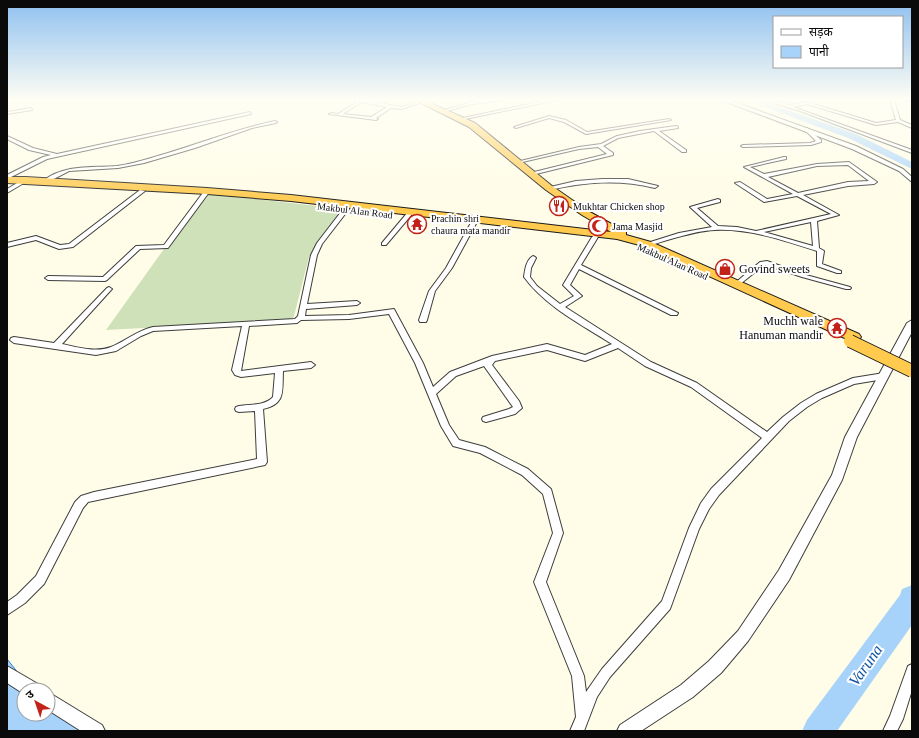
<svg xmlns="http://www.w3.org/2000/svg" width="919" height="738" font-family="'Times New Roman','Noto Sans Devanagari',serif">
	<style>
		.cemetery { fill: #cfe1b8 }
		.water { fill: #a7d3fb; stroke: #2880d7 }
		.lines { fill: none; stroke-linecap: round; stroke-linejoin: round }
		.river { fill: #a7d3fb; fill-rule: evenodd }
		.minor-casing { stroke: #3d3d3d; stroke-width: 2 }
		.tertiary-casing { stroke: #3d3d3d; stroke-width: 2 }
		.trunk-casing { stroke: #1b1b1b; stroke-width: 2 }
		.minor { fill: #fff; fill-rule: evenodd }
		.tertiary { fill: #fff; fill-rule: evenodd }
		.trunk { fill: #ffca4e; fill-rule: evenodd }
		.trunk-bridge-casing { stroke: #1b1b1b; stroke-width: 14; stroke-linecap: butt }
		.trunk-bridge { stroke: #ffca4e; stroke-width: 12 }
		.labels { text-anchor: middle; stroke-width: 4; stroke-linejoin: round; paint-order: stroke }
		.far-poi-label { font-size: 10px; fill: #0a0a0a; stroke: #fff; text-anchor: start }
		.far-street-label { font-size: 10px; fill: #0a0a0a; stroke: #fff }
		.poi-label { font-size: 12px; fill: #0a0a0a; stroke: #fff; text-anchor: start }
		.near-water-label { font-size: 16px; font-style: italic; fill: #0c51a3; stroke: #fff }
	</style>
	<rect width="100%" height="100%" fill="#fffde7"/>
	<!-- cemetery -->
	<polygon class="cemetery" points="204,193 343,209 309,257 293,320 106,330"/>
	<!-- water -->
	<polygon class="water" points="7,659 23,679 24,714 48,714 48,696 101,731 7,731"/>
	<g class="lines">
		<!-- river -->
		<g class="river">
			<polygon points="746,100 760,100 856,134 912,162 912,169 848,138"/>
			<polygon points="912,585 912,625 837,731 802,731 807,720 900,595 902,589"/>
		</g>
		<!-- minor casing -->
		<g class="minor-casing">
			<g id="minor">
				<path d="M353 100H363L401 107 418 102 420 103 401 109 391 108 376 118 378 119 376 120 329 114 331 113 338 114 357 102ZM361 102 387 107 371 117 343 114Z"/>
				<polygon points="490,100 499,101 472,104 443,112 441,111 472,102"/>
				<polygon points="548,100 558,100 460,120 458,119"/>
				<polygon points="764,100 772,100 789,105 807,102 876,123 896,120 890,100 894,100 900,120 912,125 912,128 898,122 876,125 807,104 793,107 912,150 912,153 800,111"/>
				<polygon points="905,100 912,100 912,102 906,101"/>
				<polygon points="31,108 32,110 7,114 7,112"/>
				<polygon points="250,112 251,114 47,159 7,179 7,175 43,157 51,155 29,150 7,139 7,136 33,148 57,154"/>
				<polygon points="549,116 566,120 587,132 669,119 671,120 586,134 564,122 549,118 516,128 514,127"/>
				<path d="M275 121 277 122 276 123 252 128 195 148 144 163 118 168 69 171 48 182 43 181C65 164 91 168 117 166 132 164 147 159 161 155 199 144 236 129 275 121Z"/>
				<polygon points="676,126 678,127 678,128 659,131 686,150 686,152 682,152 654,131 618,138 603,146 613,153 613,155 532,175 530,174 530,173 607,154 598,147 579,149 518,163 516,162 579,147 601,144 617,136 640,131"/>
				<polygon points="807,128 821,140 821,142 811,145 743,147 741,146 743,145 810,143 816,141 805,130 805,129"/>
				<path d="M784 157H786V159L750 167 764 174 817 164 849 162 877 182 874 184 848 186 803 195 839 215 817 221 819 248 824 251 822 264 841 271V273H837L817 266V251C786 241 748 228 715 230 692 231 670 240 647 246L644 244 679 233 712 227 690 207 718 199 720 200V202L697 208 718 226 737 227 756 231 831 214 797 196 764 202 735 183 740 182 767 199 793 194 744 167ZM848 165 869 181 848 182 798 193 768 177 817 166ZM811 222 813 246 764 232Z"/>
				<polygon points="24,179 29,180 7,193 7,189"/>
				<path d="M602 179H628L658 186 655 188C618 179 586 182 549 190L546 188 576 181Z"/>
				<polygon points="140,190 145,191 73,247 59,249 36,240 7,247 7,243 36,236 60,245 69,244"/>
				<polygon points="205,190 210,191 168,248 140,249 107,280 105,281 48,280 45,278 48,276 103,277 136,246 164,245"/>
				<path d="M344 208 349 209 322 244 317 255 307 304 357 301 360 303 357 305 306 309 305 316 349 315 394 309 423 363 433 387 450 372 492 356 547 344 585 355 612 344C582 325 545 306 524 277 525 270 526 260 533 256L535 257 536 258 531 268 530 277 537 286 560 304 574 296 563 285 592 237 595 235 598 237 581 265 678 313 677 315H671L579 269 570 285 582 296 565 307 651 362 697 383 767 432 783 417 801 403 816 394 853 378 884 373 888 376 884 379 854 384 822 398 807 407 789 421 719 495 709 509 699 529 670 609 610 677 597 697 584 731H570L576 717 572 676 534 582 553 533 543 494 522 475 480 453 453 446 441 426 415 363 389 314 349 319 301 320 297 323 249 326 241 371 311 362 315 365 311 368 283 371C282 391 286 404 263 409L267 462 265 465 88 502 83 508 44 584 25 603 7 615V602L17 595 36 576 75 502 81 496 94 492 257 459 255 411 239 412 236 411 235 409 236 407 239 406C250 404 265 406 273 397L275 373 241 377 235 375 232 370 242 326 153 331 141 336 116 351 96 355 14 343 10 340 11 338 14 337 54 343 107 288 109 287 112 289 111 290 62 344C77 347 96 353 111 347 126 341 136 331 153 327L295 319 298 316 311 255 317 243ZM618 348 645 366 691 387 762 438 711 489 701 503 689 528 662 601 602 669 586 692 584 676 546 582 563 533 551 489 528 469 485 447 459 440 449 425 436 394 456 376 484 366 513 407 509 409 483 417 482 419 483 421 486 422 515 414 522 408 519 401 492 365 495 361 547 350 585 361Z"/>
				<polygon points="408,212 413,213 386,245 382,245 382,243"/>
				<polygon points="473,219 478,220 452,268 435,291 427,320 426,322 420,322 419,320 429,291 446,268"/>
				<polygon points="767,261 806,275 850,287 851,288 850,289 846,289 802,277 766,265 764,265 739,285 735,285 735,283 760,262"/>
				<polygon points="912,664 912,690 903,719 897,731 883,731 890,716 908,666"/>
			</g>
		</g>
		<!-- tertiary casing -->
		<g class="tertiary-casing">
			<g id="tertiary">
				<polygon points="721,100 729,100 856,146 903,169 912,177 912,182 899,171 852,149"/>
				<polygon points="912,320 912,332 857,437 842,480 789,580 748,641 721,673 693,697 641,731 617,731 620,725 681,685 709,661 738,631 779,570 832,475 845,437 907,323"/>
				<polygon points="7,666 38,684 40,690 24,690 24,694 7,683"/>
				<polygon points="48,692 102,725 105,731 81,731 48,710"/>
			</g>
		</g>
		<!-- trunk casing -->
		<g class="trunk-casing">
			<polygon id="trunk" points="415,100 424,100 475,123 552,186 588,211 626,232 626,235 651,242 859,334 861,337 859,340 854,341 849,340 643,246 617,239 291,201 207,194 7,183 7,177 26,177 207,188 291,195 611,232 582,215 546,190 469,127"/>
		</g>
		<!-- minor -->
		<use href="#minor" class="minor"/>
		<!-- tertiary -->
		<use href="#tertiary" class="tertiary"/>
		<!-- trunk -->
		<use href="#trunk" class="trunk"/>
		<!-- trunk-bridge casing -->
		<g class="trunk-bridge-casing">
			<polyline id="trunk-bridge" points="850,341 912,371"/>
		</g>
		<!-- trunk-bridge -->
		<use href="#trunk-bridge" class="trunk-bridge"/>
	</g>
	<!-- sky -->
	<linearGradient id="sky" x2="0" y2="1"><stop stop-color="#8ec0f0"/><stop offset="0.49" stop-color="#fffef4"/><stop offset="1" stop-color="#fffef4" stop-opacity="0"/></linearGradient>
	<rect width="919" height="204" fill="url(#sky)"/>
	<!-- icons -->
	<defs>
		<g id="restaurant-ring" transform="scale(1)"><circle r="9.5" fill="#fff" stroke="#c32219" stroke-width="1.5"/><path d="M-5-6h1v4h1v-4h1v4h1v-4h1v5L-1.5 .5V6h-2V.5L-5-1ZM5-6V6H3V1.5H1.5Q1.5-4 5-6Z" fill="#c32219"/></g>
		<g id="temple-ring" transform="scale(1)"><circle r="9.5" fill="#fff" stroke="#c32219" stroke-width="1.5"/><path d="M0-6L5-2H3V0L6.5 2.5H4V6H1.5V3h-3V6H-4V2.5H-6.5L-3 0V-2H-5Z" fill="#c32219"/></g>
		<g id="mosque-ring" transform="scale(1)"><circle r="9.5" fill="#fff" stroke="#c32219" stroke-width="1.5"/><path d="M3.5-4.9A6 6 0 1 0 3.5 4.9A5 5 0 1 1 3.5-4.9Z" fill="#c32219"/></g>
		<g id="shop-ring" transform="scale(1)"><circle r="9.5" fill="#fff" stroke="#c32219" stroke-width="1.5"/><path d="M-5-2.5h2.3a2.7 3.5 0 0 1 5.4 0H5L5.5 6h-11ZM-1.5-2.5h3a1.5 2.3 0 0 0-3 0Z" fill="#c32219"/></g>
	</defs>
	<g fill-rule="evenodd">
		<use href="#restaurant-ring" x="559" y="206"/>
		<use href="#temple-ring" x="417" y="224"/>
		<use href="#mosque-ring" x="598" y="226"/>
		<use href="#shop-ring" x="725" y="269"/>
		<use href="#temple-ring" x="837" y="328"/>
	</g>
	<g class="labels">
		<!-- far-poi labels -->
		<g class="far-poi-label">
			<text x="573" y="210">Mukhtar Chicken shop</text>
			<text x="431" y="222">Prachin shri<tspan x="431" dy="12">chaura mata mandir</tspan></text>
			<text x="612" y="230">Jama Masjid</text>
		</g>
		<!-- far-street labels -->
		<g class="far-street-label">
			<text transform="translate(355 210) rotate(7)" y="4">Makbul Alan Road</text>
			<text transform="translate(673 261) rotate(24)" y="4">Makbul Alan Road</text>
		</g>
		<!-- poi labels -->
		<g class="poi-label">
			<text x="739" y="273">Govind sweets</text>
			<text x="823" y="325" text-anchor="end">Muchh wale<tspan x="823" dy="14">Hanuman mandir</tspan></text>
		</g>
		<!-- near-water labels -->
		<g class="near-water-label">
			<text transform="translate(865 665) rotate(-55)" y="6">Varuna</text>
		</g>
	</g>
	<!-- border -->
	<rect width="919" height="738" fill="none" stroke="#0a0a0a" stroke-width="16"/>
	<!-- legend -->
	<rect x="773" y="16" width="130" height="52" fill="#ffffff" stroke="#9d9d9d"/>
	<rect x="781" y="29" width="20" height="6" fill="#ffffff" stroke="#9d9d9d"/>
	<text x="809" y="36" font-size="12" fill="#0a0a0a">सड़क</text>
	<rect x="781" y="46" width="20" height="12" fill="#a7d3fb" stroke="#9d9d9d"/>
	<text x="809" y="56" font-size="12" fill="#0a0a0a">पानी</text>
	<!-- north arrow -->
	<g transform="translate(36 702) rotate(320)"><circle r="19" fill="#ffffff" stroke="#9d9d9d"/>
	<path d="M0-3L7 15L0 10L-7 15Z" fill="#c32219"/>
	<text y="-6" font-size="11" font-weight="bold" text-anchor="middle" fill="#0a0a0a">उ</text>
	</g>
</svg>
